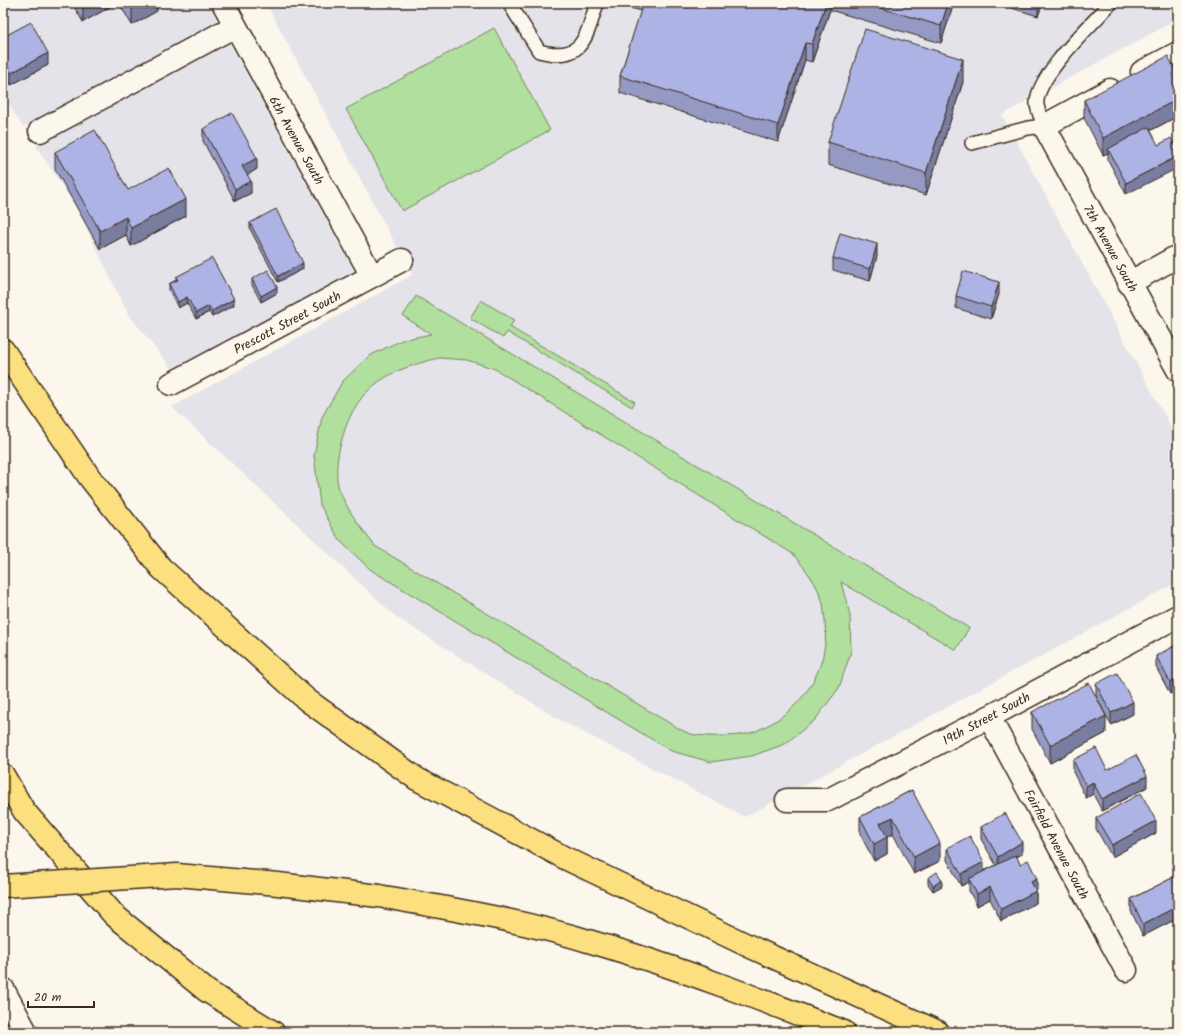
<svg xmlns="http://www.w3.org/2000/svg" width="1181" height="1035" font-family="Kalam,sans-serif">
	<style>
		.built { fill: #e4e3ea }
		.green { fill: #b0df9e; stroke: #76845e; fill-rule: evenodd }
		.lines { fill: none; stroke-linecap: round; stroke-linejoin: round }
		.service-casing { stroke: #3b2a1e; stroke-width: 16 }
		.minor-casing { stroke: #3b2a1e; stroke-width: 25 }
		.tertiary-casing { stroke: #3b2a1e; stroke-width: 25 }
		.motorway-casing { stroke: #3b2a1e; stroke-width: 25 }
		.service { stroke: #fbf7ec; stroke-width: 13 }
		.minor { stroke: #fbf7ec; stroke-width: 22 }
		.tertiary { stroke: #fbf7ec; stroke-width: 22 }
		.motorway { stroke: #fce080; stroke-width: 22 }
		.motorway-bridge-casing { stroke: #3b2a1e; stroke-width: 25; stroke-linecap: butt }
		.motorway-bridge { stroke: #fce080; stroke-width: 22 }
		.wall { fill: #959ac4; stroke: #3b2a1e }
		.shaded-wall { fill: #797da0; stroke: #3b2a1e }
		.building { fill: #adb3e4; stroke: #3b2a1e }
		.labels { text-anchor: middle; stroke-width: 3.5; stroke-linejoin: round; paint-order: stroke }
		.street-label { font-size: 13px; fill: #3b2a1e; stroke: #fbf7ec }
	</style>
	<rect width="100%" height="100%" fill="#fbf7ec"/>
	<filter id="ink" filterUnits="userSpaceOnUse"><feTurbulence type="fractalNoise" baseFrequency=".025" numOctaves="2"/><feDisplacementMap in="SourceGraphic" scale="8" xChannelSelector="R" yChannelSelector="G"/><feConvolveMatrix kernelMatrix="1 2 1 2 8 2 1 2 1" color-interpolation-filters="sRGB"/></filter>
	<g filter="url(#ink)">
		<!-- built -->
		<g class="built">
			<polygon points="3,3 208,3 218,22 23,127 3,95"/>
			<polygon points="266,3 1178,3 1178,19 1002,115 1178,440 1178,582 745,817 560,720 396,617 172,407 412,275"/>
			<polygon points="229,42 355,272 173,370 128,314 76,207 36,146"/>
		</g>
		<!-- green -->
		<g class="green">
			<polygon points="494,28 550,130 402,211 346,109"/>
			<path d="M416 296 969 628 956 650 841 582 850 615 851 652 839 688 815 720 785 744 752 756 711 762 671 751 371 570 340 541 320 505 314 455 322 417 342 382 369 356 402 340 431 334 403 316ZM439 358 467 360 495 369 793 554C806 570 817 583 823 603 824 609 824 615 825 621 830 671 801 712 756 731 741 737 711 737 696 735 687 734 678 728 671 724L375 546C361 528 347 510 339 489 335 477 337 458 340 447 353 389 384 371 439 358Z"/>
			<polygon points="481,300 514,320 510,327 635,402 632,407 507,332 503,338 470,318"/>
		</g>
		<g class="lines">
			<!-- service casing -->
			<g class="service-casing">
				<g id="service">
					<path d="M509 3 539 51C583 63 586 37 597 3"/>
					<path d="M972 143 1028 128 1044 126C1042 119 1038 112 1037 105 1034 78 1093 23 1111 3"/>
				</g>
			</g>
			<!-- minor casing -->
			<g class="minor-casing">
				<g id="minor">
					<polyline points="223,3 372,276"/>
					<polyline points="1142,72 1178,53"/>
					<polyline points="1110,90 1044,126 1178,370"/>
					<polyline points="40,131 235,26"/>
					<polyline points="1129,283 1178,256"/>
					<polyline points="171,384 402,260"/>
					<polyline points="989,717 1126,970"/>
					<polyline points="787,800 828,800 989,717 1178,616"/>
				</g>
			</g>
			<!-- tertiary casing -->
			<g class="tertiary-casing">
				<polyline id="tertiary" points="3,989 26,1032"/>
			</g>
			<!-- motorway casing -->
			<g class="motorway-casing">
				<g id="motorway">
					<polyline points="3,350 90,478 161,568 307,700 417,779 565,858 751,947 938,1032"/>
					<polyline points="3,775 24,811 114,915 207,991 273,1032"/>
					<path d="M379 896C452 909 525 921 595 943 680 968 762 1000 844 1032"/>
				</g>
			</g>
			<!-- service -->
			<use href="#service" class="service"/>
			<!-- minor -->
			<use href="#minor" class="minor"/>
			<!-- tertiary -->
			<use href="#tertiary" class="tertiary"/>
			<!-- motorway -->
			<use href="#motorway" class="motorway"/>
			<!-- motorway-bridge casing -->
			<g class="motorway-bridge-casing">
				<polyline id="motorway-bridge" points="3,886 177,875 278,884 379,896"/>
			</g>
			<!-- motorway-bridge -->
			<use href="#motorway-bridge" class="motorway-bridge"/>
		</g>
		<!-- wall -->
		<g class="wall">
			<polygon points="72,3 117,3 83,22"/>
			<polygon points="119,3 157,3 157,11 132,25"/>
			<polygon points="631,3 954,3 941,43 830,10 812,62 805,60 778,142 620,93 620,76 641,11 631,8"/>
			<polygon points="995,3 1043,3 1038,16"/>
			<polygon points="3,37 48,65 11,85 3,70"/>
			<polygon points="1178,75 1178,116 1150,131 1126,194 1108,160 1108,153 1103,155 1084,118 1084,100"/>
			<polygon points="963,82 926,195 828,165 828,142"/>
			<polygon points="203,129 257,169 247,175 251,193 235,201 203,141"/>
			<polygon points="55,152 128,190 186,216 131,246 126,235 100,249 55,169"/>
			<polygon points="250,223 303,269 278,282 250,229"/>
			<polygon points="877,256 870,281 833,270 833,258"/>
			<polygon points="176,277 234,305 212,317 209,312 196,319 187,303 178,308 169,290 169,284 176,280"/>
			<polygon points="252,279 277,293 261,302 252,285"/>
			<polygon points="999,294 991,319 956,308 956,296"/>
			<polygon points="1178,644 1178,689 1170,694 1156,667 1156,656"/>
			<polygon points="1096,684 1133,714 1111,725 1096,696"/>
			<polygon points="1032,712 1106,733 1050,763 1032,729"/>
			<polygon points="1073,760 1107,770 1147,787 1102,811 1093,794 1086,798 1073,772"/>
			<polygon points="912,790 940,861 914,874 893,834 887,837 887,854 874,861 860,834 860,817"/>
			<polygon points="1096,818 1156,833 1112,857 1096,829"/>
			<polygon points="981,827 1022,854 1016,857 1020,864 1037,890 1036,891 1036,903 1001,921 990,899 977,906 969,891 969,882 961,886 947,860 947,848 984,871 996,865 981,839"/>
			<polygon points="1178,875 1178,918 1143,936 1131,911 1131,899"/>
			<polygon points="928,878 942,886 933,891 928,884"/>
			<polygon points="1178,924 1178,944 1177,942 1177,925"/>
		</g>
		<!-- shaded-wall -->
		<g class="shaded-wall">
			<polygon points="86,3 117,3 83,22 83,5"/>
			<polygon points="140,3 157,3 157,11 132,25 132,7"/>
			<polygon points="826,3 830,3 830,10 812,62 812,44"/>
			<polygon points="948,3 954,3 941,43 941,26"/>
			<polygon points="1038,3 1043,3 1038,16"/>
			<polygon points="805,43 805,60 778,142 778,125"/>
			<polygon points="48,53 48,65 11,85 11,73"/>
			<polygon points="963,59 963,82 926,195 926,173"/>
			<polygon points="1178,99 1178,116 1110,152 1108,149 1108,153 1103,155 1103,138"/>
			<polygon points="1178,156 1178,168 1126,194 1126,183"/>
			<polygon points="257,158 257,169 242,178 242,166"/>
			<polygon points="251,181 251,193 235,201 235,189"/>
			<polygon points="186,199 186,216 131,246 131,228"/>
			<polygon points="126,217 126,235 100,249 100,231"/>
			<polygon points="877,244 877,256 870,281 870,269"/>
			<polygon points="303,263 303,269 278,282 278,276"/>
			<polygon points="999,282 999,294 991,319 991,307"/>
			<polygon points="277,287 277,293 261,302 261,296"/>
			<polygon points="187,297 187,303 178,308 178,302"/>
			<polygon points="234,299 234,305 212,317 212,311"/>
			<polygon points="209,306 209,312 196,319 196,313"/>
			<polygon points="1178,678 1178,689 1170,694 1170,682"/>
			<polygon points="1133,702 1133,714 1111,725 1111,713"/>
			<polygon points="1106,716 1106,733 1050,763 1050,745"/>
			<polygon points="1147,776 1147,787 1102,811 1102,799"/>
			<polygon points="1093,782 1093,794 1086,798 1086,786"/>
			<polygon points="893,817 893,834 887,837 887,854 874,861 874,844 880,823"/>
			<polygon points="1156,821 1156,833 1112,857 1112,845"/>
			<polygon points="1022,842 1022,854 998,868 998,857"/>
			<polygon points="940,843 940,861 914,874 914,857"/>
			<polygon points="984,862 984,874 969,879 969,882 961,886 961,874"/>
			<polygon points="1037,879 1037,890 1031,893 1031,882"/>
			<polygon points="942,880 942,886 933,891 933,886"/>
			<polygon points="990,887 990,899 977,906 977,894"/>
			<polygon points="1036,891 1036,903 1001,921 1001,909"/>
			<polygon points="1178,906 1178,918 1143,936 1143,924"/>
		</g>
		<!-- building -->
		<g class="building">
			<polygon points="129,3 140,3 132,7"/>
			<polygon points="643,3 826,3 812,44 805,43 778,125 620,76"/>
			<polygon points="864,3 948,3 941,26"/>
			<polygon points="31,22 48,53 11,73 3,58 3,37"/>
			<polygon points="865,29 963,59 926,173 828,142"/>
			<polygon points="1168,56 1178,75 1178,99 1103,138 1084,100"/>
			<polygon points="232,113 257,158 242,166 251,181 235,189 203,129"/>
			<polygon points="1149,127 1158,145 1171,138 1178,152 1178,156 1126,183 1108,149"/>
			<polygon points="95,130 128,190 169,168 186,199 131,228 126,217 100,231 55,152"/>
			<polygon points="276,209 303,263 278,276 250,223"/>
			<polygon points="840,233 877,244 870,269 833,258"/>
			<polygon points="212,258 234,299 212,311 209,306 196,313 187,297 178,302 169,284 178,280 176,277"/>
			<polygon points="268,270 277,287 261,296 252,279"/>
			<polygon points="963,271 999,282 991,307 956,296"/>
			<polygon points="1178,644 1178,678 1170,682 1156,656"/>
			<polygon points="1117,673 1133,702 1111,713 1096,684"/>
			<polygon points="1089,683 1106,716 1050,745 1032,712"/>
			<polygon points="1096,748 1107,770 1136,755 1147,776 1102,799 1093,782 1086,786 1073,760"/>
			<polygon points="912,790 940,843 914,857 893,817 880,823 887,837 874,844 860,817"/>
			<polygon points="1141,793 1156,821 1112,845 1096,818"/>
			<polygon points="1005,813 1022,842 998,857 981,827"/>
			<polygon points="970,836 984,862 961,874 947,848"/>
			<polygon points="1016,855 1020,864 1028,860 1037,879 1031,882 1036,891 1001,909 990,887 977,894 969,879"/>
			<polygon points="937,872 942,880 933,886 928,878"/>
			<polygon points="1178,875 1178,906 1143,924 1131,899"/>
		</g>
	</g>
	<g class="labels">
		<!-- street labels -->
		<g class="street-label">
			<text transform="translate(297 140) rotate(61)" y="5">6th Avenue South</text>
			<text transform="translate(1111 248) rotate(61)" y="5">7th Avenue South</text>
			<text transform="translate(287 322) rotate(-28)" y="5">Prescott Street South</text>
			<text transform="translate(986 718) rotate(-28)" y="5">19th Street South</text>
			<text transform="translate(1057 844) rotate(62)" y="5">Fairfield Avenue South</text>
		</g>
	</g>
	<!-- margin -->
	<rect width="1181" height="1035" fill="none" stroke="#fbf7ec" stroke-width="16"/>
	<rect x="8" y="8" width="1165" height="1019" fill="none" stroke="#3b2a1e" stroke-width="1.5" filter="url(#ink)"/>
	<!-- scale -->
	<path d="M28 1001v6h66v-6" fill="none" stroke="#3b2a1e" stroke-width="2"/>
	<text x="34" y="1001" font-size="12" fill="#3b2a1e" stroke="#fbf7ec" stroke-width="3" paint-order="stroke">20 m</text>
</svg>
